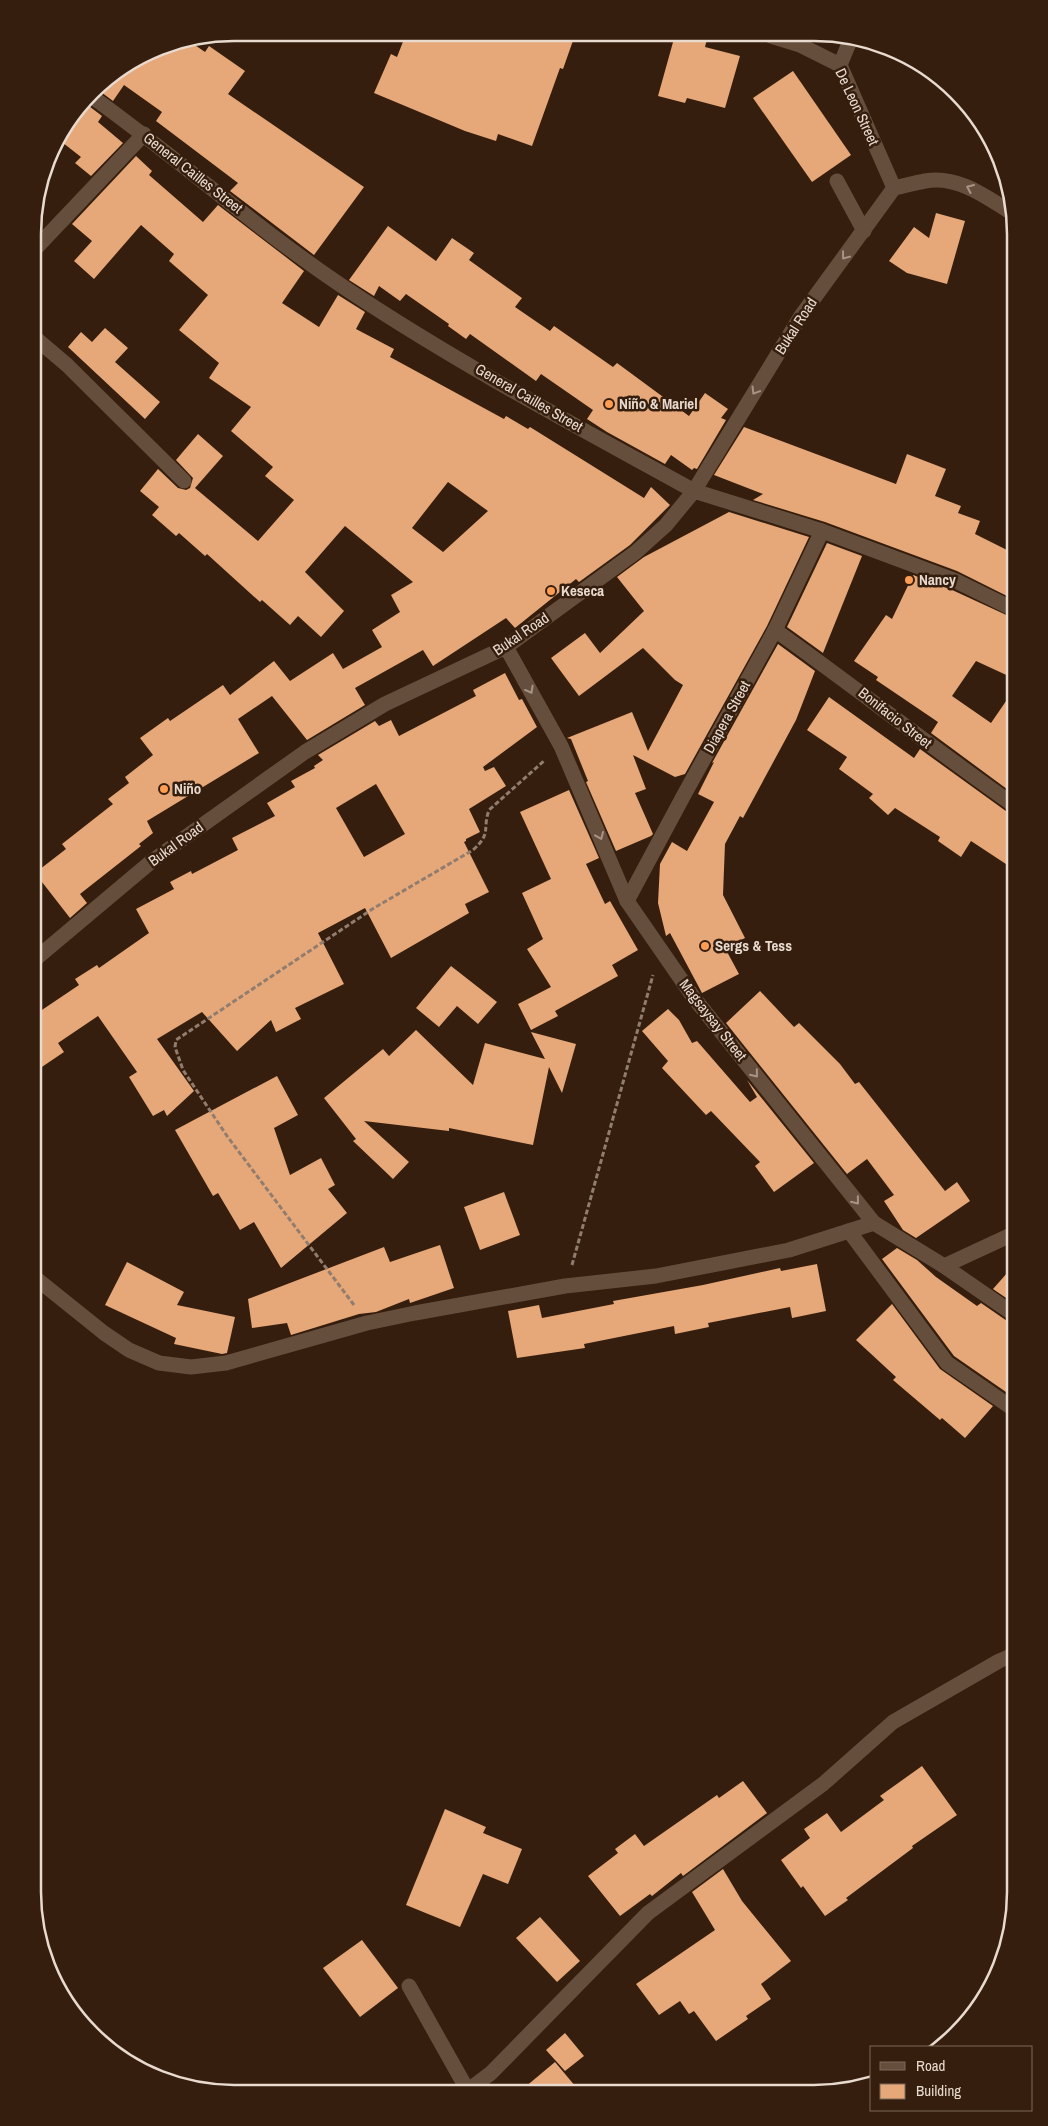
<svg xmlns="http://www.w3.org/2000/svg" width="1048" height="2126" font-family="'Archivo Narrow',sans-serif">
	<style>
		.building { fill: #e6a779; fill-rule: evenodd }
		.lines { fill: none; stroke-linecap: round; stroke-linejoin: round }
		.path { stroke: #907d6f; stroke-width: 3; stroke-dasharray: 5 2.5; stroke-linecap: butt }
		.service { stroke: #664e3c; stroke-width: 15 }
		.minor { stroke: #664e3c; stroke-width: 15 }
		.tertiary { stroke: #664e3c; stroke-width: 15 }
		.oneway { stroke: #a89486 }
		.poi-dot { fill: #fc9d52; stroke: #351e0d; stroke-width: 2 }
		.labels { text-anchor: middle; stroke-width: 5; stroke-linejoin: round; paint-order: stroke }
		.street-label { font-size: 15px; fill: #e9dacf; stroke: #351e0d }
		.poi-label { font-size: 15px; font-weight: bold; fill: #e9dacf; stroke: #351e0d; text-anchor: start }
		.rim { fill: none; stroke: #e9dacf; stroke-width: 2.5 }
	</style>
	<rect width="100%" height="100%" fill="#351e0d"/>
	<!-- building -->
	<g class="building">
		<polygon points="406,34 575,35 563,69 560,68 532,146 498,134 496,141 465,131 374,93 391,54 397,57"/>
		<polygon points="675,35 692,35 707,39 705,47 740,56 725,108 687,98 685,103 658,96"/>
		<polygon points="189,41 205,52 209,46 245,71 228,94 364,187 314,255 230,191 238,183 156,121 162,112 124,85 113,101 97,89 101,83 157,48"/>
		<polygon points="793,71 851,155 812,182 753,98"/>
		<polygon points="85,103 102,116 98,122 123,143 91,176 75,163 81,157 58,139"/>
		<path d="M136 156 152 171 149 175 203 222 218 205 304 271 282 303 319 327 338 295 365 312 356 329 394 349 390 357 504 419 506 416 528 429 530 427 644 498 651 487 670 505 630 545 579 582 576 579 515 628 506 618 433 666 423 650 355 688 365 705 307 740 272 696 238 719 259 753 147 821 153 833 139 844 141 846 80 894 87 903 70 918 35 873 66 849 62 844 113 804 108 799 129 783 125 777 153 755 140 738 168 718 170 721 223 685 230 695 274 661 290 681 333 653 343 669 382 647 372 630 400 612 391 595 413 582 345 526 305 572 344 611 321 637 298 616 290 625 262 600 260 602 207 554 205 556 179 533 176 536 152 515 159 507 140 491 158 469 178 488 186 490 190 488 193 478 176 460 198 434 223 456 195 488 258 541 294 500 265 476 273 467 231 431 251 407 209 378 219 363 179 330 208 295 169 261 174 254 141 225 94 279 74 261 92 241 72 224ZM448 482 488 511 443 552 412 528Z"/>
		<polygon points="936,213 965,221 947,284 907,273 889,261 914,227 929,238"/>
		<polygon points="388,226 436,261 452,238 474,253 469,260 522,298 515,307 550,331 554,326 613,367 617,363 689,416 705,393 728,409 721,418 726,420 697,469 694,468 692,470 671,455 665,464 607,432 587,419 593,410 541,374 536,381 470,334 466,339 448,326 449,324 406,294 400,301 379,286 374,296 349,280"/>
		<polygon points="105,328 128,348 115,362 160,402 145,419 68,347 81,332 92,342"/>
		<polygon points="744,427 896,484 907,454 946,469 935,496 961,506 958,513 980,521 975,534 1015,554 1015,600 957,571 825,522 753,500 763,494 714,475"/>
		<polygon points="729,512 809,537 767,626 685,774 675,777 633,755 646,789 635,793 653,834 651,836 616,851 586,782 588,781 571,739 567,738 632,712 648,751 683,685 675,680 643,648 579,696 551,658 585,633 600,653 644,611 617,577 644,557"/>
		<polygon points="827,543 862,556 823,653 787,627"/>
		<polygon points="913,575 950,589 1015,619 1015,679 976,661 952,696 991,723 1015,688 1015,795 931,733 938,722 876,680 878,677 854,661 886,615 892,619"/>
		<polygon points="778,644 815,671 796,720 743,818 740,816 725,844 723,895 745,938 725,948 739,974 702,993 670,933 666,936 658,903 660,864 672,842 687,851 714,802 698,794 714,762 712,763"/>
		<path d="M505 673 519 700 522 699 537 727 483 767 485 771 494 767 506 786 469 809 480 832 466 839V841L464 842 489 892 465 904 469 913 391 958 365 908 318 933 344 984 295 1008 301 1019 276 1032 271 1020 237 1051 202 1012 157 1039 194 1091 167 1116 164 1110 153 1116 129 1077 137 1072 98 1016 58 1043 64 1052 33 1073V1016L79 985 75 979 97 965 99 968 149 933 136 909 174 889 170 882 191 871 192 874 238 850 232 838 275 816 267 803 295 787 291 781 315 768 314 766 323 760 318 755 375 721 379 726 391 720 399 736 476 696 473 690ZM376 784 405 834 364 857 336 808Z"/>
		<polygon points="829,697 914,758 920,749 1010,814 1015,815 1015,870 971,841 961,857 938,841 940,837 895,808 888,815 869,798 873,794 839,769 847,757 807,730"/>
		<polygon points="569,790 599,858 586,864 605,904 610,901 638,950 612,965 618,976 555,1011 558,1016 531,1030 518,1004 551,987 527,949 543,939 522,893 551,879 520,812"/>
		<polygon points="451,966 497,1002 478,1024 457,1006 439,1027 416,1008"/>
		<polygon points="760,991 794,1027 799,1023 840,1064 855,1084 859,1082 945,1191 957,1182 970,1201 916,1238 903,1230 884,1201 894,1195 867,1159 847,1174 726,1023"/>
		<polygon points="668,1009 679,1020 692,1043 697,1041 750,1102 757,1097 747,1080 814,1163 774,1192 755,1166 760,1162 711,1111 706,1115 662,1068 668,1061 642,1031"/>
		<polygon points="416,1030 473,1085 485,1043 545,1059 531,1032 576,1044 562,1093 549,1067 533,1145 449,1128 449,1131 364,1121 409,1162 393,1179 353,1141 356,1139 324,1098 383,1049 389,1056"/>
		<polygon points="277,1076 298,1115 274,1128 290,1175 321,1158 335,1185 328,1189 347,1213 281,1268 254,1222 240,1230 218,1193 213,1196 175,1130"/>
		<polygon points="504,1192 520,1235 480,1250 464,1207"/>
		<polygon points="440,1245 454,1288 410,1303 409,1299 376,1312 359,1314 291,1335 287,1323 252,1328 248,1299 384,1247 390,1262"/>
		<polygon points="897,1248 917,1260 936,1277 977,1306 981,1303 1010,1323 1015,1324 1015,1382 1006,1392 954,1356 882,1259"/>
		<polygon points="127,1262 184,1292 177,1305 235,1317 227,1353 222,1354 174,1344 176,1338 105,1305"/>
		<polygon points="817,1264 826,1311 792,1318 790,1307 708,1323 709,1327 675,1334 674,1326 584,1344 585,1348 517,1358 508,1311 539,1305 542,1318 614,1304 613,1301 703,1285 780,1268 781,1271"/>
		<polygon points="1015,1264 1015,1304 993,1289"/>
		<polygon points="892,1304 940,1369 993,1406 965,1438 942,1418 940,1420 893,1380 896,1377 856,1340"/>
		<polygon points="922,1766 957,1815 912,1846 913,1848 846,1898 848,1900 825,1916 803,1886 801,1888 781,1860 810,1838 804,1829 827,1813 841,1832 884,1800 880,1796"/>
		<polygon points="743,1781 767,1813 683,1876 681,1873 652,1896 650,1894 620,1916 588,1876 618,1853 615,1849 635,1834 644,1846 717,1795 719,1798"/>
		<polygon points="445,1809 486,1827 483,1833 522,1849 508,1884 483,1874 460,1927 406,1905"/>
		<polygon points="723,1869 742,1901 791,1961 761,1984 771,1999 746,2016 748,2019 716,2041 694,2011 689,2014 680,2001 659,2015 636,1984 715,1930 692,1892"/>
		<polygon points="540,1917 580,1961 557,1982 516,1938"/>
		<polygon points="362,1940 398,1988 360,2017 323,1968"/>
		<polygon points="565,2033 584,2056 565,2071 546,2050"/>
		<polygon points="555,2062 581,2093 518,2093"/>
	</g>
	<g class="lines">
		<!-- path -->
		<g class="path">
			<polyline points="572,1265 653,975"/>
			<path d="M354 1305 227 1136 183 1070 175 1047 176 1040 374 908 473 850C492 833 482 830 489 810L545 760"/>
		</g>
		<!-- service -->
		<g class="service">
			<polyline points="837,181 864,231"/>
			<polyline points="409,1986 468,2091"/>
		</g>
		<!-- minor -->
		<g class="minor">
			<polyline points="771,36 800,45 840,65 894,188"/>
			<polyline points="840,65 852,36"/>
			<path d="M91 96C179 159 260 232 351 292 461 365 578 427 694 491L801 316 894 188"/>
			<path d="M894 188C904 186 914 183 925 181 958 175 986 197 1012 213"/>
			<polyline points="34,250 144,134"/>
			<polyline points="34,337 67,365 184,481"/>
			<path d="M775 630C856 688 934 749 1015 806"/>
			<polyline points="627,901 685,793 775,630 822,531"/>
			<polyline points="849,1231 947,1363 1015,1410"/>
			<polyline points="944,1266 1015,1233"/>
			<polyline points="33,1276 104,1333 129,1350 159,1363 191,1367 226,1363 367,1323 415,1313 565,1286 656,1276 789,1250 874,1223"/>
			<polyline points="466,2092 491,2073 648,1913 823,1784 893,1722 999,1661 1015,1654"/>
		</g>
		<!-- tertiary -->
		<g class="tertiary">
			<polyline points="506,647 561,746 627,901 694,998 874,1223 944,1266 1015,1315"/>
			<polyline points="33,961 152,861 305,752 385,704 506,647 636,552 666,525 694,491 822,531 954,580 1015,610"/>
		</g>
	</g>
	<!-- one-way arrows -->
	<defs><path id="oneway-chevron" d="M-2-3.5L2.5 0L-2 3.5" fill="none" stroke-width="1.6" stroke-linecap="round" stroke-linejoin="round" transform="scale(1.25)"/></defs>
	<g class="oneway">
		<use href="#oneway-chevron" transform="translate(970 188) rotate(-156)"/>
		<use href="#oneway-chevron" transform="translate(845 256) rotate(127)"/>
		<use href="#oneway-chevron" transform="translate(755 391) rotate(121)"/>
		<use href="#oneway-chevron" transform="translate(530 690) rotate(61)"/>
		<use href="#oneway-chevron" transform="translate(600 836) rotate(67)"/>
		<use href="#oneway-chevron" transform="translate(755 1074) rotate(51)"/>
		<use href="#oneway-chevron" transform="translate(856 1201) rotate(51)"/>
	</g>
	<!-- markers -->
	<g class="poi-dot">
		<circle cx="609" cy="404" r="5"/>
		<circle cx="909" cy="580" r="5"/>
		<circle cx="551" cy="591" r="5"/>
		<circle cx="164" cy="789" r="5"/>
		<circle cx="705" cy="946" r="5"/>
	</g>
	<g class="labels">
		<!-- street labels -->
		<g class="street-label">
			<text transform="translate(857 107) rotate(65)" y="5">De Leon Street</text>
			<text transform="translate(193 173) rotate(38)" y="5">General Cailles Street</text>
			<text transform="translate(796 326) rotate(-57)" y="5">Bukal Road</text>
			<text transform="translate(529 398) rotate(30)" y="5">General Cailles Street</text>
			<text transform="translate(521 634) rotate(-34)" y="5">Bukal Road</text>
			<text transform="translate(727 717) rotate(-61)" y="5">Diapera Street</text>
			<text transform="translate(895 718) rotate(38)" y="5">Bonifacio Street</text>
			<text transform="translate(176 844) rotate(-36)" y="5">Bukal Road</text>
			<text transform="translate(713 1020) rotate(52)" y="5">Magsaysay Street</text>
		</g>
		<!-- poi labels -->
		<g class="poi-label">
			<text x="619" y="409">Niño &amp; Mariel</text>
			<text x="919" y="585">Nancy</text>
			<text x="561" y="596">Keseca</text>
			<text x="174" y="794">Niño</text>
			<text x="715" y="951">Sergs &amp; Tess</text>
		</g>
	</g>
	<!-- crop -->
	<path d="M0 0H1048V2126H0ZM234 41H814A193 193 0 0 1 1007 234V1892A193 193 0 0 1 814 2085H234A193 193 0 0 1 41 1892V234A193 193 0 0 1 234 41Z" fill="#351e0d" fill-rule="evenodd"/>
	<path class="rim" d="M234 41H814A193 193 0 0 1 1007 234V1892A193 193 0 0 1 814 2085H234A193 193 0 0 1 41 1892V234A193 193 0 0 1 234 41Z"/>
	<!-- legend -->
	<rect x="870" y="2046" width="162" height="65" fill="#351e0d" stroke="#7d695b"/>
	<rect x="880" y="2062" width="25" height="8" fill="#664e3c" stroke="#7d695b"/>
	<text x="916" y="2071" font-size="15" fill="#e9dacf">Road</text>
	<rect x="880" y="2084" width="25" height="15" fill="#e6a779" stroke="#7d695b"/>
	<text x="916" y="2096" font-size="15" fill="#e9dacf">Building</text>
</svg>
